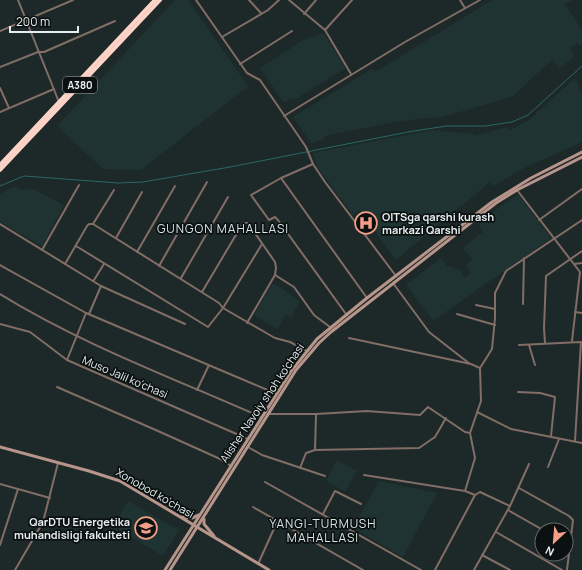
<svg xmlns="http://www.w3.org/2000/svg" width="582" height="570" font-family="Manrope,sans-serif">
	<style>
		.built { fill: #1e3332 }
		.lines { fill: none; stroke-linecap: round; stroke-linejoin: round }
		.stream { stroke: #286866; stroke-width: 1 }
		.street { stroke: #826d67; stroke-width: 2 }
		.secondary { stroke: #b7958b; stroke-width: 3 }
		.highway { stroke: #fed3c7; stroke-width: 4 }
		.labels { text-anchor: middle; stroke-width: 3.5; stroke-linejoin: round; paint-order: stroke }
		.shield { fill: #0b1010; stroke: #a5acab; stroke-width: 1 }
		.shield-label { font-size: 10px; font-weight: bold; fill: #e7efee }
		.poi-label { font-size: 11px; font-weight: bold; fill: #e7efee; stroke: #0b1010; text-anchor: start }
		.street-label { font-size: 11px; fill: #e7efee; stroke: #0b1010 }
		.neighbourhood-label { font-size: 12px; letter-spacing: 1px; fill: #d8e7e6; stroke: #0b1010 }
	</style>
	<rect width="100%" height="100%" fill="#1d2928"/>
	<!-- built -->
	<g class="built">
		<polygon points="175,0 188,0 248,86 141,170 103,169 57,126"/>
		<polygon points="492,0 573,0 565,4 582,30 582,44 579,46 577,43 570,49 575,56 560,68 552,60 512,97 439,118 438,117 401,121 324,136 324,139 311,143 293,117 372,69 375,72"/>
		<polygon points="323,33 346,68 294,100 292,98 284,103 260,68 305,39"/>
		<polygon points="575,78 582,94 582,142 526,167 493,186 490,182 396,260 359,210 353,215 317,167 313,153 433,130 473,134 474,136 507,127 509,131 529,120"/>
		<polygon points="13,187 25,190 33,189 64,205 42,246 0,222 0,194"/>
		<polygon points="518,194 551,238 433,321 406,285 441,258 447,266 460,269 465,277 471,273 466,265 472,259 462,248 483,232 478,223"/>
		<polygon points="273,283 300,301 291,317 286,314 277,329 254,315"/>
		<polygon points="337,460 357,471 345,492 326,480"/>
		<polygon points="379,481 437,493 403,557 353,528"/>
		<polygon points="128,501 179,530 163,556 114,526"/>
	</g>
	<g class="lines">
		<!-- stream -->
		<polyline class="stream" points="0,186 24,176 118,183 143,182 230,167 408,132 446,126 485,126 512,122 528,115 582,66"/>
		<!-- street -->
		<g class="street">
			<polyline points="18,0 59,102"/>
			<polyline points="196,0 247,73 260,80 306,147 313,164 325,182 396,276"/>
			<polyline points="249,0 261,13"/>
			<polyline points="289,0 325,30 351,74"/>
			<polyline points="460,0 465,8"/>
			<polyline points="304,14 316,0"/>
			<polyline points="325,30 352,0"/>
			<polyline points="0,31 73,0"/>
			<polyline points="222,37 268,10 279,0"/>
			<polyline points="240,64 292,31"/>
			<polyline points="0,67 38,52 44,52 115,21"/>
			<polyline points="0,88 9,108"/>
			<polyline points="0,112 54,89"/>
			<polyline points="284,116 405,42 480,0"/>
			<polyline points="313,164 281,178 251,195 269,220 275,217 278,220 346,314"/>
			<polyline points="281,178 367,298"/>
			<polyline points="517,190 580,272 572,341"/>
			<polyline points="539,220 582,189"/>
			<polyline points="0,224 101,286 185,324"/>
			<polyline points="93,224 114,190"/>
			<polyline points="116,238 142,192"/>
			<polyline points="76,246 208,327 223,308 262,244"/>
			<polyline points="42,250 79,185"/>
			<polyline points="137,252 175,186"/>
			<polyline points="65,264 87,226 89,224 93,224 219,303 223,308 275,338 290,342 307,351"/>
			<polyline points="574,264 582,263"/>
			<polyline points="0,265 86,313 277,394"/>
			<polyline points="159,266 207,182"/>
			<polyline points="275,275 294,287 314,315 330,327"/>
			<polyline points="181,278 228,197"/>
			<polyline points="94,280 104,264"/>
			<polyline points="393,283 429,332 470,364"/>
			<polyline points="202,292 243,223 248,223 275,262 276,268 275,275 247,323"/>
			<path d="M0 294C83 345 173 378 261 417"/>
			<polyline points="523,304 524,258"/>
			<polyline points="476,305 495,309"/>
			<polyline points="575,312 582,313"/>
			<polyline points="89,314 101,286"/>
			<polyline points="457,314 495,325"/>
			<polyline points="0,324 30,332 67,360 248,439"/>
			<polyline points="349,338 471,364 480,368 481,401 470,433 475,458 465,491"/>
			<polyline points="545,343 544,328 546,276 582,251"/>
			<polyline points="519,345 581,342 575,441"/>
			<polyline points="529,345 535,365"/>
			<polyline points="67,360 86,313"/>
			<polyline points="480,368 492,349 495,318 495,293 506,271 582,220"/>
			<polyline points="57,387 158,431 218,458 231,466"/>
			<polyline points="197,390 209,365"/>
			<polyline points="518,392 540,393 555,397 551,436"/>
			<polyline points="477,412 511,429 582,443"/>
			<polyline points="269,414 316,414 367,411 420,415 428,407 465,432 470,433"/>
			<polyline points="248,447 262,455 325,476"/>
			<polyline points="315,450 316,415"/>
			<polyline points="548,467 559,439"/>
			<polyline points="300,468 306,453 315,450 419,448 435,437 446,418"/>
			<polyline points="364,475 465,491 475,495 435,570"/>
			<polyline points="265,482 421,570"/>
			<polyline points="0,484 50,498"/>
			<polyline points="519,488 569,516 573,520 567,570"/>
			<polyline points="475,495 480,492 510,506"/>
			<polyline points="253,507 363,570"/>
			<polyline points="508,510 543,530"/>
			<polyline points="323,514 335,491 361,504"/>
			<polyline points="496,532 562,570"/>
			<polyline points="566,543 570,546"/>
			<polyline points="0,545 18,489"/>
			<polyline points="482,555 510,570"/>
			<polyline points="258,564 277,522"/>
			<polyline points="15,570 43,522 58,463"/>
			<polyline points="474,570 510,506 529,464"/>
		</g>
		<!-- secondary -->
		<g class="secondary">
			<polyline points="0,447 89,471 120,481 269,570"/>
			<polyline points="181,517 192,518 199,515"/>
			<polyline points="204,519 204,524 214,536"/>
			<polyline points="165,570 292,370 317,339 367,298 492,202 531,178 582,152"/>
			<polyline points="170,570 296,370 319,343 331,332 496,203 517,190 582,157"/>
		</g>
		<!-- highway -->
		<g class="highway">
			<polyline points="0,165 155,0"/>
			<polyline points="0,170 160,0"/>
		</g>
	</g>
	<!-- icons -->
	<defs>
		<g id="hospital-ring" transform="scale(1.15)"><circle r="9.5" fill="#0b1010" stroke="#f49e87" stroke-width="1.5"/><path d="M-5-5h3v3.5h4V-5h3V5h-3V1.5h-4V5h-3Z" fill="#f49e87"/></g>
		<g id="university-ring" transform="scale(1.15)"><circle r="9.5" fill="#0b1010" stroke="#f49e87" stroke-width="1.5"/><path d="M0-5L7-2L0 1L-7-2ZM-4 1L0 2.5L4 1V4Q0 6-4 4Z" fill="#f49e87"/></g>
	</defs>
	<g fill-rule="evenodd">
		<use href="#hospital-ring" x="366" y="223"/>
		<use href="#university-ring" x="146" y="528"/>
	</g>
	<g class="labels">
		<!-- shield labels -->
		<rect class="shield" x="63" y="77" width="34" height="16" rx="3"/>
		<g class="shield-label">
			<text x="80" y="89">A380</text>
		</g>
		<!-- poi labels -->
		<g class="poi-label">
			<text x="382" y="221">OITSga qarshi kurash<tspan x="382" dy="13">markazi Qarshi</tspan></text>
			<text x="130" y="526" text-anchor="end">QarDTU Energetika<tspan x="130" dy="13">muhandisligi fakulteti</tspan></text>
		</g>
		<!-- street labels -->
		<g class="street-label">
			<text transform="translate(125 377) rotate(23)" y="4">Muso Jalil ko'chasi</text>
			<text transform="translate(262 403) rotate(-56)" y="4">Alisher Navoiy shoh ko'chasi</text>
			<text transform="translate(155 493) rotate(30)" y="4">Xonobod ko'chasi</text>
		</g>
		<!-- neighbourhood labels -->
		<g class="neighbourhood-label">
			<text x="223" y="233">GUNGON MAHALLASI</text>
			<text x="323" y="528">YANGI-TURMUSH<tspan x="323" dy="14">MAHALLASI</tspan></text>
		</g>
	</g>
	<!-- north arrow -->
	<g transform="translate(554 542) rotate(206)"><circle r="19" fill="#0b1010" stroke="#636969"/>
	<path d="M0-3L7 15L0 10L-7 15Z" fill="#f49e87"/>
	<text y="-6" font-size="11" font-weight="bold" text-anchor="middle" fill="#e7efee">N</text>
	</g>
	<!-- scale -->
	<path d="M10 26v6h68v-6" fill="none" stroke="#e7efee" stroke-width="2"/>
	<text x="16" y="26" font-size="12" fill="#e7efee" stroke="#0b1010" stroke-width="3" paint-order="stroke">200 m</text>
</svg>
